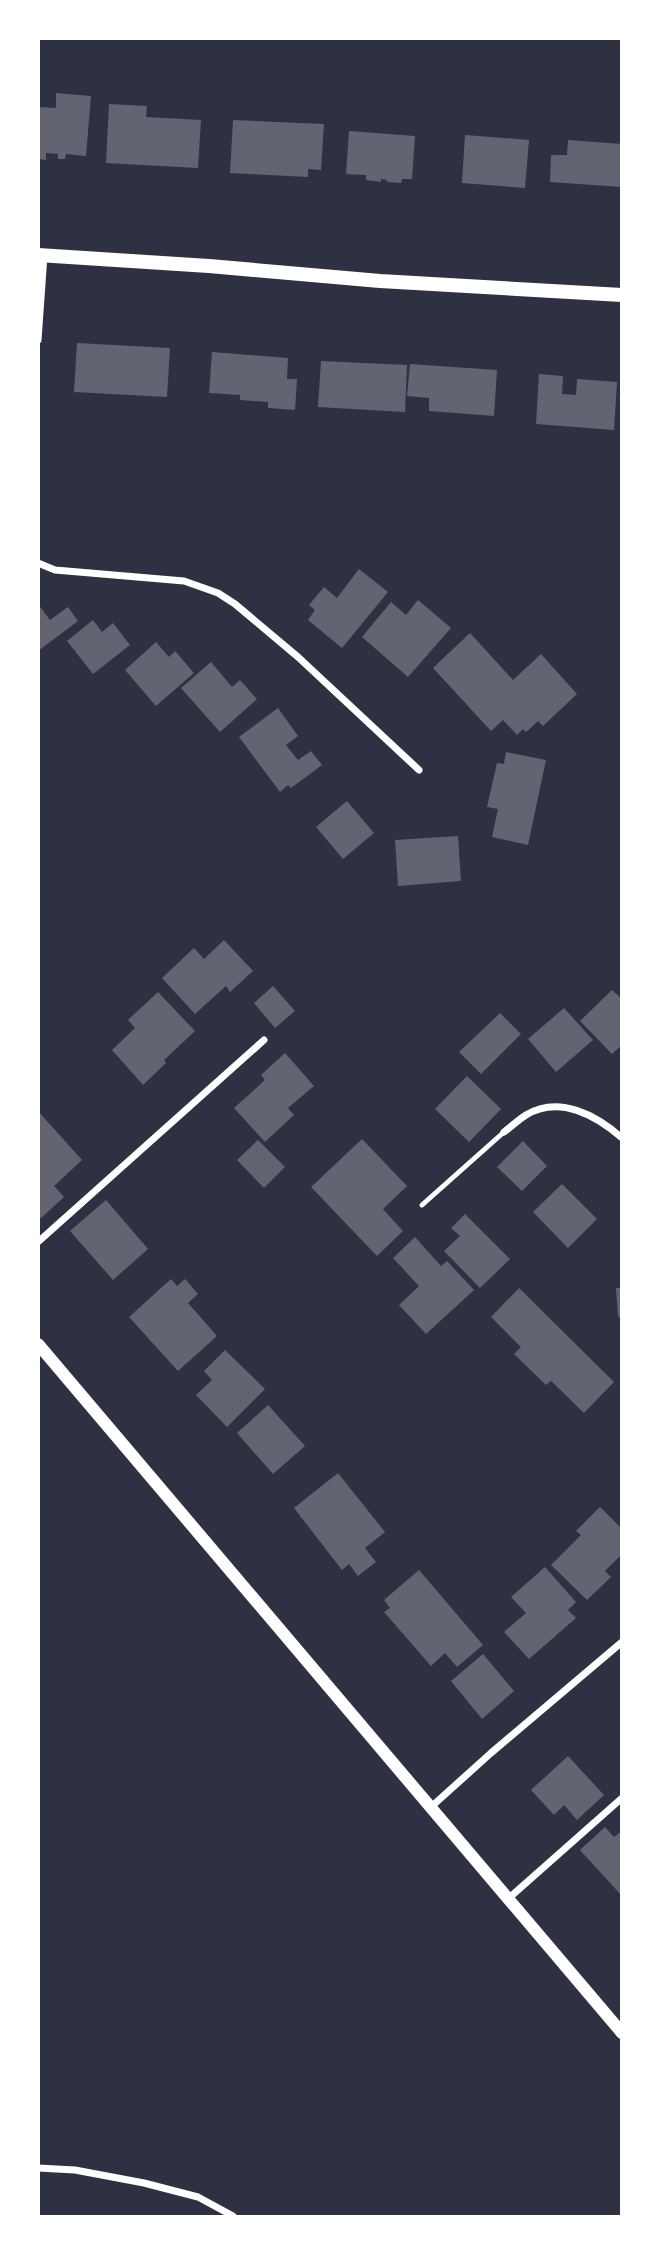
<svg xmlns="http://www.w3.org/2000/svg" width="660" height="2255" font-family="'Source Serif 4',serif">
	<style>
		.building { fill: #626471 }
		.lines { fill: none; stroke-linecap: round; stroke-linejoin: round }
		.service { stroke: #fff; stroke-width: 5 }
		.minor { stroke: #fff; stroke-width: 7 }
		.tertiary { stroke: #fff; stroke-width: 12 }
		.secondary { stroke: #fff; stroke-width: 14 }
	</style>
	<rect width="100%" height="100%" fill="#2d3142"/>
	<!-- building -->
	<g class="building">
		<polygon points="56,93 91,96 86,156 66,154 65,159 58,159 58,154 46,153 46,160 38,159 38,107 56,108"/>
		<polygon points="109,104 147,106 146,117 201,120 198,168 106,163"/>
		<polygon points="233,120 324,124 321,170 308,169 308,177 230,173"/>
		<polygon points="349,131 415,136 412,179 402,179 401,183 387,182 387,180 381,179 381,182 366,180 366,175 346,174"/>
		<polygon points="465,135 529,140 525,188 462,183"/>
		<polygon points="568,140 622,144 622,187 550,182 551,155 567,155"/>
		<polygon points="77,343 170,348 167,397 74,392"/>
		<polygon points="212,352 288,358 287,379 297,379 295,410 268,408 268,402 240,400 240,395 209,393"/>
		<polygon points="321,361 407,365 405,412 318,407"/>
		<polygon points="410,364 497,370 494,416 429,411 429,398 407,396"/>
		<polygon points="539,374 563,376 562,394 576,395 577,379 617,382 614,430 536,424"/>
		<polygon points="359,569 388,592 342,648 308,620 315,610 309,605 324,587 337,598"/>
		<polygon points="418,600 451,628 408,677 362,637 391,602 406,615"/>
		<polygon points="38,604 50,620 68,607 78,621 38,651"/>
		<polygon points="93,620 102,632 113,623 130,645 93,674 67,641"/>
		<polygon points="470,633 513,680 541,654 577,694 543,726 538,721 526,732 523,729 517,735 503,720 491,731 433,668"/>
		<polygon points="156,642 169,657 175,651 194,673 156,706 125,670"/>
		<polygon points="211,662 232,687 240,680 257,699 220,732 181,688"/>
		<polygon points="278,708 298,736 286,745 298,760 311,751 322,765 291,788 288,785 280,792 239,737"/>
		<polygon points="506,752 546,760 528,845 492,837 498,809 487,807 497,763 504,764"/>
		<polygon points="347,801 374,833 343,859 316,827"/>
		<polygon points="458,836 461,881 398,886 395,840"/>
		<polygon points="224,940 253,971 230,992 226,986 195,1014 162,978 194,948 204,959"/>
		<polygon points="273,986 295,1011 275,1028 254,1003"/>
		<polygon points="612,990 622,999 622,1045 612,1054 580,1021"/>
		<polygon points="158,992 195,1031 164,1060 166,1063 143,1085 112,1050 135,1028 128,1020"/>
		<polygon points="564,1008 593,1040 556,1072 528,1039"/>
		<polygon points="500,1013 521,1034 481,1074 459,1052"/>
		<polygon points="285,1053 314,1086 288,1108 294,1115 265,1142 234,1108 265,1080 261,1075"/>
		<polygon points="467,1076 501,1109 469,1142 435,1109"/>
		<polygon points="38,1111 82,1160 54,1186 64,1197 41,1218 38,1215"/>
		<polygon points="362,1139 407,1186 383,1209 403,1231 377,1256 311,1187"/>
		<polygon points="258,1140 285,1167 264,1188 237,1160"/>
		<polygon points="523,1141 547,1166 522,1191 497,1167"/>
		<polygon points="562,1184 597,1219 568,1248 533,1212"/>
		<polygon points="106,1200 148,1249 113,1280 70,1231"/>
		<polygon points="465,1214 510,1259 480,1288 444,1251 460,1236 451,1228"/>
		<polygon points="415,1237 441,1266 447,1261 474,1290 426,1334 399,1305 419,1286 393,1258"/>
		<polygon points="171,1279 177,1286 185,1279 198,1294 188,1303 217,1336 178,1371 129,1317"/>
		<polygon points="519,1288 614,1382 584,1413 551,1381 546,1385 514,1354 521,1347 491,1317"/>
		<polygon points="616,1288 622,1288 622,1316 618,1317"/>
		<polygon points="225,1350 265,1389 227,1427 196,1395 212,1380 204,1371"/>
		<polygon points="268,1405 305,1446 273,1474 237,1433"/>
		<polygon points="338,1473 385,1532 365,1548 376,1562 358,1576 349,1564 342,1570 294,1508"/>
		<polygon points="600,1507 622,1529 622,1554 605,1571 611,1577 587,1600 551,1565 581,1535 576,1531"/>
		<polygon points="545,1567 576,1602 568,1610 576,1618 529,1659 504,1632 526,1613 511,1597"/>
		<polygon points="419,1570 483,1645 457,1667 445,1653 431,1666 384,1612 390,1608 384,1600"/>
		<polygon points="483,1654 514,1691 482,1719 451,1681"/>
		<polygon points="568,1756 604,1795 577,1820 564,1805 554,1815 531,1790"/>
		<polygon points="605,1827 614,1837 622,1831 622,1896 580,1850"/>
	</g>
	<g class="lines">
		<!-- service -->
		<polyline class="service" points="422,1205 504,1132"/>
		<!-- minor -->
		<g class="minor">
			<polyline points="38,340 44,255"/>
			<polyline points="38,563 55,570 184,581 218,593 235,604 298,657 419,770"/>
			<path d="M504 1132C511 1127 518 1120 526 1115 559 1095 596 1115 622 1138"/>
			<polyline points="38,1242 264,1040"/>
			<polyline points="431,1807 491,1753 622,1642"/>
			<polyline points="508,1899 622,1798"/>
			<polyline points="38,2168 75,2170 144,2183 198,2197 233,2216"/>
		</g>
		<!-- tertiary -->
		<polyline class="tertiary" points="38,1344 622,2033"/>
		<!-- secondary -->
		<polyline class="secondary" points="38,255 209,266 380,281 622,295"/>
	</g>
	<!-- border -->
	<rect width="660" height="2255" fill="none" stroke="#ffffff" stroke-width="80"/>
</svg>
